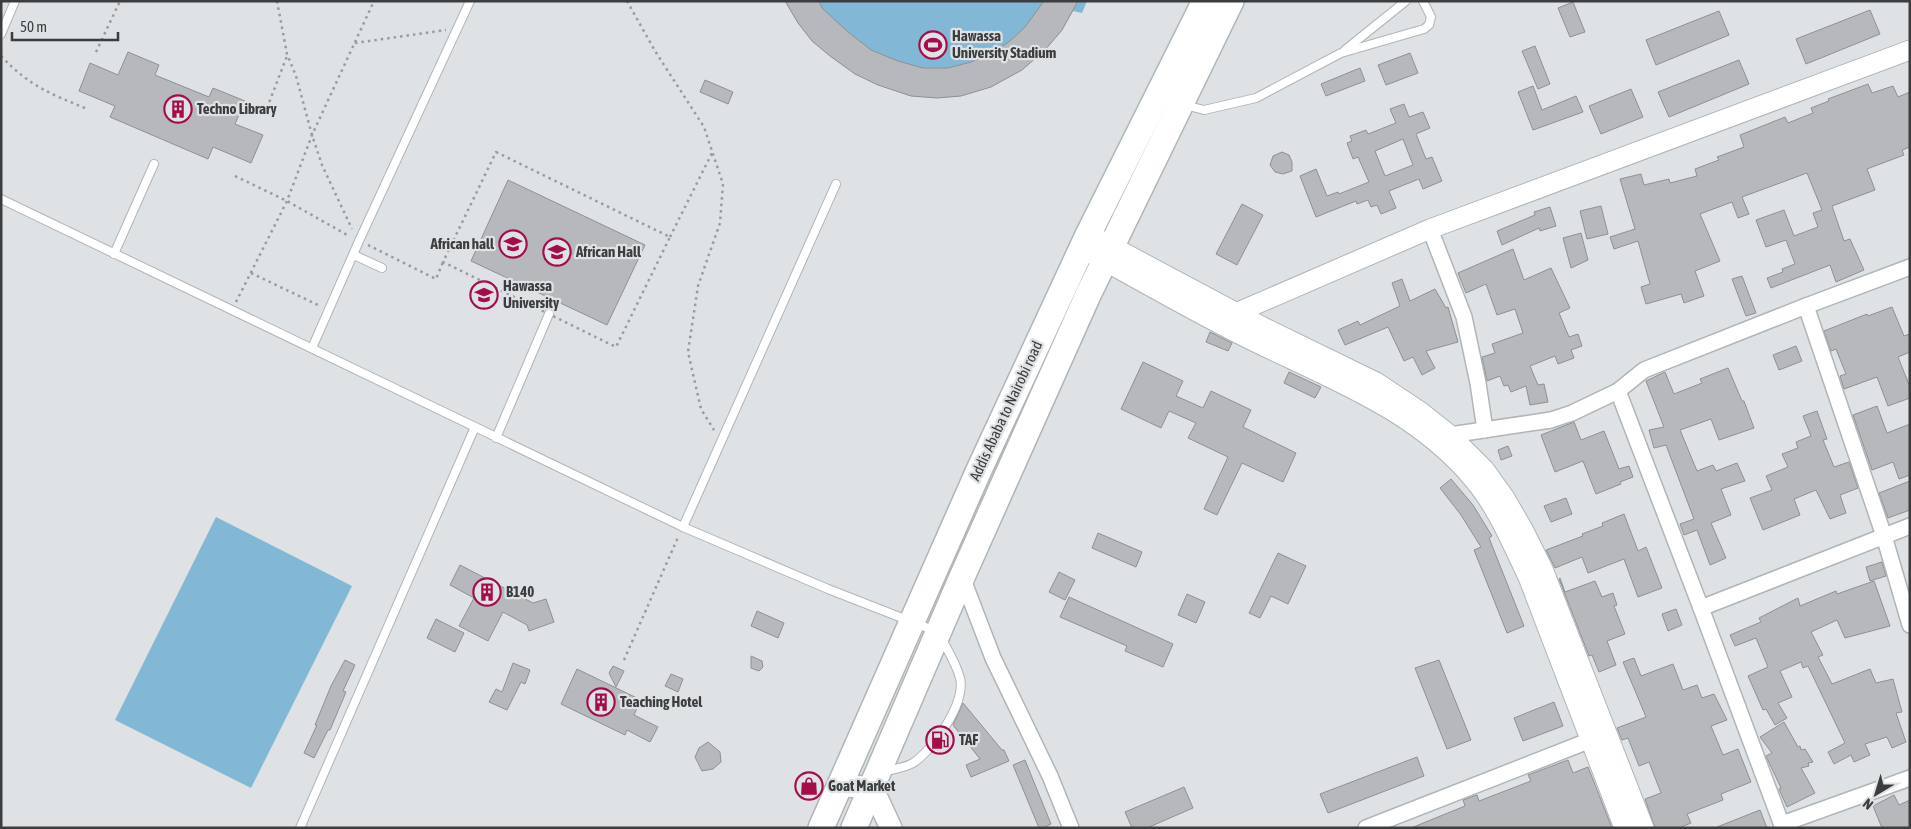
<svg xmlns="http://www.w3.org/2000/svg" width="1911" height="829" font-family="'Asap Condensed',sans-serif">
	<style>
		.green { fill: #83b7d6 }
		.building { fill: #b6b8bc; stroke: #8e9194; fill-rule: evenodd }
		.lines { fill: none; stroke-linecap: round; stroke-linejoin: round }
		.service-casing { stroke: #b0b5b7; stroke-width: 10 }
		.minor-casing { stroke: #b0b5b7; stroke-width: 18 }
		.tertiary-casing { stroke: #b0b5b7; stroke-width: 21 }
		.secondary-casing { stroke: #b0b5b7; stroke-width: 24 }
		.trunk-casing { stroke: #b0b5b7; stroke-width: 28 }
		.path { stroke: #999c9e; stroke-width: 2.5; stroke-dasharray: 2.5 4; stroke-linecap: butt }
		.service { stroke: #fff; stroke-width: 8 }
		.minor { stroke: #fff; stroke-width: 15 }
		.tertiary { stroke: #fff; stroke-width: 19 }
		.secondary { stroke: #fff; stroke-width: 21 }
		.trunk { stroke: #fff; stroke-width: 25 }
		.labels { text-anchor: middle; stroke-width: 4.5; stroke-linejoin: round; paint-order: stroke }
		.poi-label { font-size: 15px; font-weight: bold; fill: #3b3d3e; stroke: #dee2e5; text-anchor: start }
		.street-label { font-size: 15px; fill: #3b3d3e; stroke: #dee2e5 }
	</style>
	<rect width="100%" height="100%" fill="#dee2e5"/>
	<!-- green -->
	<g class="green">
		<polygon points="785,1 1087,1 1082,13 1073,11 1062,30 1045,50 911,96 878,85 855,74 830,56 812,41 798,23"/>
		<polygon points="216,517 352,586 251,788 115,720"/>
	</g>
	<!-- building -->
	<g class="building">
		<polygon points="785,1 819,1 822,8 848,32 871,50 898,61 923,68 948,68 971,62 991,54 1010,41 1025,27 1044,1 1078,1 1062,30 1045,50 1022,70 991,87 961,96 937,98 911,96 878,85 855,74 830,56 812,41 798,23"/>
		<polygon points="1573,2 1585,32 1570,37 1558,8"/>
		<polygon points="1870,10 1880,34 1806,64 1796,39"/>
		<polygon points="1719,11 1729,35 1656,65 1646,40"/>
		<polygon points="1535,46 1550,84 1538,89 1522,51"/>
		<polygon points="128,52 159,65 155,75 209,97 213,88 245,101 235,124 263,135 251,163 213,147 208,159 110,117 115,106 79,91 90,63 118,75"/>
		<polygon points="1410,53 1418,73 1386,85 1378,65"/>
		<polygon points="1739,60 1749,84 1669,117 1658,92"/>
		<polygon points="1360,68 1365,81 1326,96 1321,84"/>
		<polygon points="705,80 733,92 728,104 700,92"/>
		<polygon points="1868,84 1872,93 1893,86 1898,97 1910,92 1910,147 1902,150 1904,155 1867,169 1875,190 1832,206 1844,241 1850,239 1864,270 1836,282 1830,265 1771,288 1767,278 1783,272 1782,269 1795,264 1786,240 1766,247 1756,220 1784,210 1794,236 1818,227 1813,213 1822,210 1807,173 1742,197 1749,214 1738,218 1732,202 1700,214 1720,261 1695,271 1704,296 1684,303 1681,294 1646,304 1641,287 1650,284 1638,241 1614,249 1610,237 1635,229 1620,179 1641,174 1644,185 1669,179 1670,183 1697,176 1695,169 1719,160 1717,157 1744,147 1740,135 1785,117 1788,123 1813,113 1811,108 1829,101 1828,99"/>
		<polygon points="1533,86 1542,110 1576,96 1583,112 1533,130 1518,92"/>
		<polygon points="1631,89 1643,117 1601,134 1589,106"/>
		<path d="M1404 104 1409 117 1423 112 1430 128 1416 134 1426 159 1432 157 1442 181 1423 189 1419 179 1389 191 1396 208 1381 214 1377 205 1371 207 1368 200 1357 204 1356 201 1316 217 1300 176 1316 169 1327 196 1338 192 1339 194 1369 182 1358 157 1353 159 1347 143 1352 141 1350 136 1366 130 1368 134 1396 123 1390 109ZM1403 139 1413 165 1385 176 1375 151Z"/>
		<polygon points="1282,152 1289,155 1292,162 1292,171 1283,174 1275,172 1270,165 1273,156"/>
		<polygon points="508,180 645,245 607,325 471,261"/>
		<polygon points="1242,204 1263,215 1237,265 1216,254"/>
		<polygon points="1601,206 1608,234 1587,239 1580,211"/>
		<polygon points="1550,207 1556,226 1540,231 1539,228 1502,245 1497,231 1535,215 1534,212"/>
		<polygon points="1581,233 1588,260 1571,268 1563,238"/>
		<polygon points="1513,249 1524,280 1551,268 1570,308 1559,313 1569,337 1578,334 1582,346 1571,350 1574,358 1558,364 1555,356 1530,366 1538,385 1544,384 1548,402 1530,405 1526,386 1511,392 1508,385 1504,386 1500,376 1487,381 1482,357 1495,353 1492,344 1523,333 1515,309 1497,315 1486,284 1466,293 1458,273"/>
		<polygon points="1742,276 1756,313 1746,316 1732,279"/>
		<polygon points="1402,279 1410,301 1435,289 1446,308 1448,307 1458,342 1426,351 1435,368 1422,375 1413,357 1404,361 1388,327 1345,345 1338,330 1358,321 1360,325 1400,306 1392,283"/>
		<polygon points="1892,307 1904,336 1910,334 1910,352 1898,357 1910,387 1910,398 1888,406 1877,377 1844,389 1840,376 1846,374 1836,349 1831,351 1824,331 1867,314 1868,316"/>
		<polygon points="1210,332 1232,343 1228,351 1206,342"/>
		<polygon points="1796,346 1802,361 1779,370 1773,355"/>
		<polygon points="1143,362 1183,381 1176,396 1203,408 1211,391 1251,410 1243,427 1296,453 1283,482 1242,463 1217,515 1204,509 1228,457 1188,438 1196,423 1169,411 1161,428 1121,409"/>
		<polygon points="1728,368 1742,401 1744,401 1754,428 1719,440 1711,419 1680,430 1697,471 1713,465 1716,471 1737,463 1745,481 1721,489 1731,515 1711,523 1726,558 1710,565 1697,530 1684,535 1680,524 1694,519 1666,445 1654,448 1649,430 1664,427 1646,381 1665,372 1674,394 1702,383 1700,379"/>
		<polygon points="1289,372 1321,387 1315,398 1284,383"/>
		<polygon points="1877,406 1887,433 1910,424 1910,475 1899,479 1893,462 1872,470 1853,415"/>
		<polygon points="1817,411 1827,439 1823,440 1834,467 1849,462 1858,488 1840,495 1846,513 1830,519 1816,490 1794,499 1800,515 1763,530 1750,498 1772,490 1766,476 1788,467 1782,454 1798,448 1796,442 1811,436 1803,416"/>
		<polygon points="1574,422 1581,440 1604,431 1619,469 1629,466 1633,477 1620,482 1621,484 1596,494 1583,461 1555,472 1541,435"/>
		<polygon points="1508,446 1512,456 1501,460 1498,450"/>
		<polygon points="1451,479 1473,505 1492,536 1489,538 1524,626 1507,633 1474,550 1481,547 1461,515 1440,488"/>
		<polygon points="1910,481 1910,510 1888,518 1879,493"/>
		<polygon points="1566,498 1572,514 1551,522 1544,506"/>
		<polygon points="1624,514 1638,551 1646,547 1662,588 1638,597 1624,559 1588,573 1582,557 1555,568 1546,550 1583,536 1582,534 1603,526 1602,523"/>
		<polygon points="1098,533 1142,552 1136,567 1092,548"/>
		<polygon points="1278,553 1306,566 1288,604 1271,596 1260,618 1249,613"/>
		<polygon points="1882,562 1886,576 1870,581 1866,567"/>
		<polygon points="460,565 533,603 546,599 554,622 529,631 527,625 503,612 488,641 459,626 474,598 450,585"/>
		<polygon points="1059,572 1075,580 1065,600 1049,592"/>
		<polygon points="1560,578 1565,592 1595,581 1602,597 1613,593 1617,605 1614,606 1625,634 1607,641 1616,665 1599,672 1592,655 1589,656 1559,579"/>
		<polygon points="1874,581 1890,626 1845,638 1837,620 1811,632 1823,655 1818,657 1832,684 1870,669 1876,683 1893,679 1902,712 1896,713 1906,742 1892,748 1887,737 1865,744 1870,755 1854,762 1851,755 1834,764 1828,752 1845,743 1808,666 1803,668 1801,662 1780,671 1792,697 1778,703 1787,718 1775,725 1766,709 1763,710 1748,676 1768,667 1756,638 1735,646 1730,635 1761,622 1759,618 1798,598 1800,606 1836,591 1837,594"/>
		<polygon points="1187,594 1205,602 1196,623 1178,615"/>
		<polygon points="1069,597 1173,644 1163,667 1125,651 1127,646 1060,617"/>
		<polygon points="1676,609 1682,625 1668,631 1662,614"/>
		<polygon points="757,611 784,623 778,638 751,626"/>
		<polygon points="436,619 464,633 455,652 427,638"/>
		<polygon points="751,656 762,661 763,667 759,671 751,668"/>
		<polygon points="1634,658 1641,676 1673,664 1683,690 1697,685 1702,698 1714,694 1727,720 1711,726 1723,755 1738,749 1751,782 1721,794 1723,800 1687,814 1691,823 1679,828 1655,828 1645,799 1661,793 1649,762 1639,766 1628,738 1622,740 1617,728 1646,717 1623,662"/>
		<polygon points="345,660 355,665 343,691 346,692 330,730 328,730 314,758 304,753 317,725 315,725 331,686"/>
		<polygon points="1439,660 1471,740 1447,749 1415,668"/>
		<polygon points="513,663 530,670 525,684 521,682 507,710 489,702 496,689 502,692"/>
		<polygon points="613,666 624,671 616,687 609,673"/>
		<polygon points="577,669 641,700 634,715 658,727 650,742 627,730 625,735 561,704"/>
		<polygon points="671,674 683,679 678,692 665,686"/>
		<polygon points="1554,702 1563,726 1523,741 1514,718"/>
		<polygon points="963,703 1002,750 1004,750 1009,761 971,777 966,765 980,759 953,725"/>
		<polygon points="1784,722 1798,747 1800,746 1801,750 1805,749 1813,762 1808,763 1809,766 1801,768 1815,793 1787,807 1779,789 1781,788 1766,756 1772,753 1760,737"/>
		<polygon points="708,742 720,752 721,762 713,769 702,771 695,757 699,748"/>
		<polygon points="1417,757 1424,776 1328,813 1320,794"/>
		<polygon points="1025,760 1051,824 1043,828 1039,828 1013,765"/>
		<polygon points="1568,760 1573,773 1588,767 1612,828 1411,828 1465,806 1463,800 1477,795 1479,801 1531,781 1528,775"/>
		<polygon points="1184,787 1193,808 1147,828 1132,828 1125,812"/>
		<polygon points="1894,795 1899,805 1910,800 1910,828 1882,828 1873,806"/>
		<polygon points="1760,810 1767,828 1717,828 1717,827"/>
	</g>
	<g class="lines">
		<!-- service casing -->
		<g class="service-casing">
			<g id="service">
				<polyline points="1,34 15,1"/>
				<polyline points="1345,50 1406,1"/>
				<polyline points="1185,105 1204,110 1256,98 1341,53 1424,29 1429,25 1431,17 1423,1"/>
				<path d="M1 199 683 527 828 589 938 632C945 646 956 662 960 678 966 703 933 750 913 763 905 768 892 769 883 772"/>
				<polyline points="114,254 154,164"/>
				<polyline points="354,255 382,268"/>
				<polyline points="312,348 359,241 470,1"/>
				<polyline points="496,438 549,314"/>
				<polyline points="683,527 836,184"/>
				<polyline points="300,828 475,427"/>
			</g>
		</g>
		<!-- minor casing -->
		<g class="minor-casing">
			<g id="minor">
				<polyline points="1430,229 1464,317 1478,383 1485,430"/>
				<polyline points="1806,306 1884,536 1910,625"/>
				<polyline points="1618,391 1701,608 1783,828"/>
				<polyline points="1444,441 1450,435 1551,420 1572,413 1618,391 1644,370 1806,306 1910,267"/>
				<polyline points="962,577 993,658 1050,776 1071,828"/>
				<polyline points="1701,608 1910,526"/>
				<polyline points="1782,824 1910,778"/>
				<polyline points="1366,828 1601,736"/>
			</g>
		</g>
		<!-- tertiary casing -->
		<g class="tertiary-casing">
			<g id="tertiary">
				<polyline points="1100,240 1263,327 1376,382 1421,412 1450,435 1485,470 1505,498 1523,529 1543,569 1644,828"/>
				<path d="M1094 255C1144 283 1195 312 1247 338 1327 378 1414 408 1473 479 1497 507 1512 544 1528 577L1624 828"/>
				<polyline points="1233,320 1236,313 1430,229 1910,50"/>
			</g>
		</g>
		<!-- secondary casing -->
		<g class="secondary-casing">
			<polyline id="secondary" points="839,786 872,787 891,828"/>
		</g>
		<!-- trunk casing -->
		<g class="trunk-casing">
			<g id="trunk">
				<polyline points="821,828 979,470 1088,235 1205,1"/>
				<polyline points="854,828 962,577 1088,295 1231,1"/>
			</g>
		</g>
		<!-- path -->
		<g class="path">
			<polyline points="277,1 287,54 296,76 312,135 322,165 352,229"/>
			<polyline points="627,1 655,51 704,127 723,184 720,223 698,286 688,352 701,409 714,430"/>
			<polyline points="355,43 446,30"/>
			<polyline points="96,52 120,1"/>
			<path d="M1 56C29 86 51 94 87 109"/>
			<polyline points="267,108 287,56"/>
			<polygon points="496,152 670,237 616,347 443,262"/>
			<polyline points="235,176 287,201 349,236"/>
			<polyline points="670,237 713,151"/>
			<polyline points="368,245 436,279 443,262"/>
			<polyline points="251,273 320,306"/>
			<polyline points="236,302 287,201 312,135 374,1"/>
			<polyline points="624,660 679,535"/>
		</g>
		<!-- service -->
		<use href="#service" class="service"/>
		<!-- minor -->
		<use href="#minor" class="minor"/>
		<!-- tertiary -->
		<use href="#tertiary" class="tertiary"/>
		<!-- secondary -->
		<use href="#secondary" class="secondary"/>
		<!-- trunk -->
		<use href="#trunk" class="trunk"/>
	</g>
	<!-- icons -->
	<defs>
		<g id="stadium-ring" transform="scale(1.4375)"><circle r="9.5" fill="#dee2e5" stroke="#a40d49" stroke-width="1.5"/><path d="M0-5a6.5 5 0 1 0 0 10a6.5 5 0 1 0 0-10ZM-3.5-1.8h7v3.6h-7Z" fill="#a40d49"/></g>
		<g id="building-ring" transform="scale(1.4375)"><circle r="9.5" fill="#dee2e5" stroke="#a40d49" stroke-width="1.5"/><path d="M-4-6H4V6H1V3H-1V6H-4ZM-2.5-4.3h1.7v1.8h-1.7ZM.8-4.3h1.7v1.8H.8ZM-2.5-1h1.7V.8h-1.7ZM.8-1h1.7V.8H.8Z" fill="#a40d49"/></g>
		<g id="university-ring" transform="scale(1.4375)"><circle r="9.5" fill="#dee2e5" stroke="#a40d49" stroke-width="1.5"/><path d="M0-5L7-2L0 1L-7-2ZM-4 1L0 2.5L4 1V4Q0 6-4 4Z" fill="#a40d49"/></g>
		<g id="fuel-ring" transform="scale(1.4375)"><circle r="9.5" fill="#dee2e5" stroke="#a40d49" stroke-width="1.5"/><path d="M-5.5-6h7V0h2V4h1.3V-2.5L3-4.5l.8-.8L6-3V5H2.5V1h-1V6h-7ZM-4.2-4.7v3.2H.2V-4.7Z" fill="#a40d49"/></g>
		<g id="shop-ring" transform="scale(1.4375)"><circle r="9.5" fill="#dee2e5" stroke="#a40d49" stroke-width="1.5"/><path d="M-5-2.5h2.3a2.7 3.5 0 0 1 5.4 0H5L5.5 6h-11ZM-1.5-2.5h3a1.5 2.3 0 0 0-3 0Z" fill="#a40d49"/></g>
	</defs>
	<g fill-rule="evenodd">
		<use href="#stadium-ring" x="933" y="45"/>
		<use href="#building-ring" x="178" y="109"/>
		<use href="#university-ring" x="513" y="244"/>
		<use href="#university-ring" x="557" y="252"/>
		<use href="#university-ring" x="484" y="295"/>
		<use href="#building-ring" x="487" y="592"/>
		<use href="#building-ring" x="601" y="702"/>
		<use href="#fuel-ring" x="940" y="740"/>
		<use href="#shop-ring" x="809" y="786"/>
	</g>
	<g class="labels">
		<!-- poi labels -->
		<g class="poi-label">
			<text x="952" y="41">Hawassa<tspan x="952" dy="17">University Stadium</tspan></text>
			<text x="197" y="114">Techno Library</text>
			<text x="494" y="249" text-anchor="end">African hall</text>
			<text x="576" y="257">African Hall</text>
			<text x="503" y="291">Hawassa<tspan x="503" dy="17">University</tspan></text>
			<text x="506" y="597">B140</text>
			<text x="620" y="707">Teaching Hotel</text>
			<text x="959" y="745">TAF</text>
			<text x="828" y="791">Goat Market</text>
		</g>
		<!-- street labels -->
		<g class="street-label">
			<text transform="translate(1006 411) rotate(-65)" y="5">Addis Ababa to Nairobi road</text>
		</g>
	</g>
	<!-- border -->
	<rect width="1911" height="829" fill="none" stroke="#3b3d3e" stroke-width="5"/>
	<!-- north arrow -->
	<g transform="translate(1876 794) rotate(218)" stroke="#dee2e5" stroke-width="4" paint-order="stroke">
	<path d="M0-4L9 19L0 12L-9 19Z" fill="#3b3d3e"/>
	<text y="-8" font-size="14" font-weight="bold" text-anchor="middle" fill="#3b3d3e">N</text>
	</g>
	<!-- scale -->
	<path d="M12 32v8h106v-8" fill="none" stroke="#3b3d3e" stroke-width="2.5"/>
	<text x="20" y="32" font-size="15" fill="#3b3d3e" stroke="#dee2e5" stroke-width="4" paint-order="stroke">50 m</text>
</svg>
